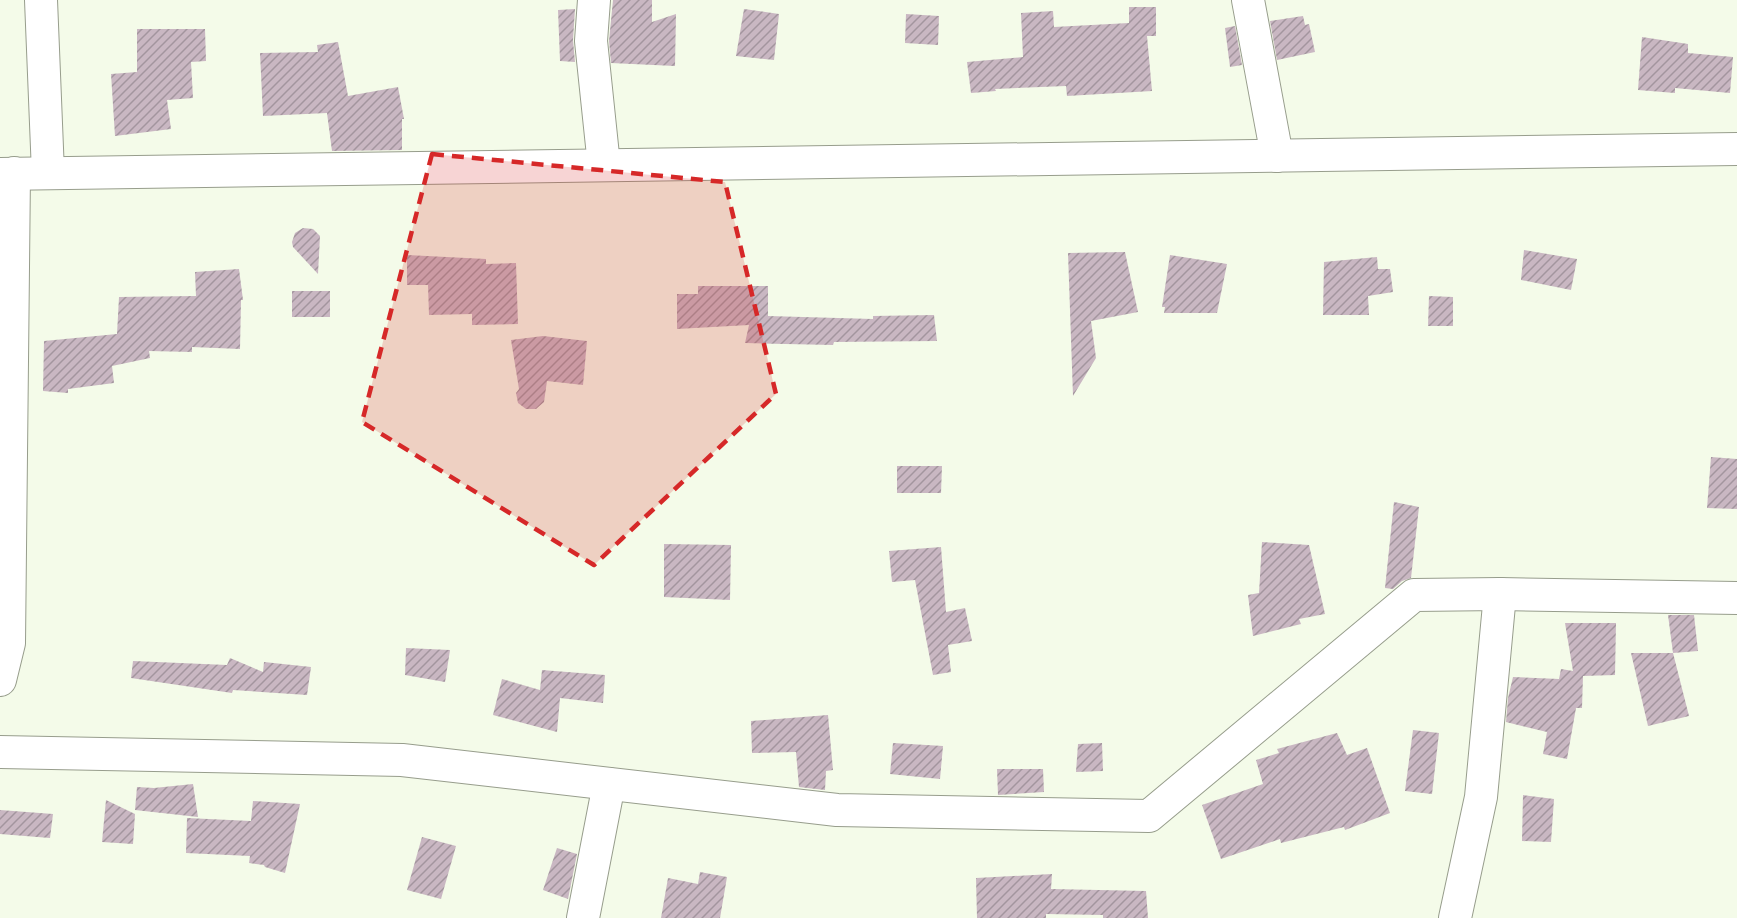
<svg xmlns="http://www.w3.org/2000/svg" width="1737" height="918" font-family="'Zilla Slab',serif">
	<style>
		.building { fill: url(#building-hatch) }
		.lines { fill: none; stroke-linecap: round; stroke-linejoin: round }
		.minor-casing { stroke: #979d8c; stroke-width: 34 }
		.minor { stroke: #fff; stroke-width: 32 }
		.marked { fill: #d62828; fill-opacity: 0.2; stroke: #d62828; stroke-width: 4.5; stroke-dasharray: 12 8; stroke-linejoin: round }
	</style>
	<defs>
		<pattern id="building-hatch" width="6" height="6" patternUnits="userSpaceOnUse" patternTransform="scale(1.5)"><rect width="6" height="6" fill="#c9b7c2"/><path d="M-1 1l2-2M0 6l6-6M5 7l2-2" fill="none" stroke="#a3959e"/></pattern>
	</defs>
	<rect width="100%" height="100%" fill="#f4fbe9"/>
	<!-- building -->
	<g class="building">
		<polygon points="613,0 652,0 652,22 676,14 675,66 611,63 609,41"/>
		<polygon points="1129,7 1156,7 1156,36 1147,36 1152,91 1067,96 1066,86 995,89 996,91 971,93 967,62 1023,57 1021,13 1053,11 1054,27 1129,23"/>
		<polygon points="575,9 573,40 575,62 560,61 558,10"/>
		<polygon points="744,9 779,14 774,60 736,56"/>
		<polygon points="906,14 939,16 938,45 905,43"/>
		<polygon points="1303,16 1305,25 1309,24 1315,52 1277,60 1270,21"/>
		<polygon points="1235,26 1242,65 1230,67 1225,28"/>
		<polygon points="137,29 205,29 206,61 191,62 193,98 167,100 171,129 115,136 111,74 137,72"/>
		<polygon points="1642,37 1688,44 1688,53 1733,57 1730,93 1675,88 1675,93 1638,90"/>
		<polygon points="338,42 348,96 398,87 404,119 402,119 402,150 332,151 327,113 263,116 260,53 318,52 317,45"/>
		<polygon points="303,228 313,229 320,236 318,274 293,247 292,242 295,233"/>
		<polygon points="1524,250 1577,259 1571,290 1521,280"/>
		<polygon points="1125,252 1138,312 1091,321 1096,358 1073,396 1068,253"/>
		<polygon points="407,255 486,259 486,264 516,263 518,324 472,325 472,314 429,315 428,285 407,285"/>
		<polygon points="1170,255 1227,264 1217,313 1164,313 1165,307 1162,307"/>
		<polygon points="1377,257 1378,269 1390,269 1393,292 1368,296 1369,315 1323,315 1324,262"/>
		<polygon points="239,269 243,300 241,300 240,349 192,347 192,352 149,351 150,358 112,366 114,383 68,389 68,393 43,391 44,341 117,334 119,297 196,296 195,272"/>
		<polygon points="698,286 768,286 768,316 873,319 873,316 934,315 937,341 834,342 833,345 745,343 749,325 677,329 677,294 698,294"/>
		<rect x="292" y="291" width="38" height="26"/>
		<polygon points="1429,296 1453,297 1453,326 1428,326"/>
		<polygon points="543,336 587,341 583,385 547,381 544,402 536,409 526,409 518,403 516,393 519,389 511,340"/>
		<polygon points="1711,457 1737,459 1737,509 1707,508"/>
		<polygon points="897,466 942,466 941,493 897,493"/>
		<polygon points="1394,502 1419,507 1411,578 1402,581 1393,589 1385,588"/>
		<polygon points="1262,542 1309,545 1325,614 1299,619 1301,624 1253,636 1248,595 1259,593"/>
		<polygon points="664,544 731,545 730,600 664,597"/>
		<polygon points="941,547 946,612 965,608 972,641 948,645 951,672 933,675 915,580 892,582 889,551"/>
		<polygon points="1668,615 1694,615 1698,651 1673,653 1689,716 1648,726 1631,653 1673,653"/>
		<polygon points="1565,623 1616,623 1615,675 1583,676 1582,708 1576,708 1567,759 1543,754 1547,732 1506,722 1508,698 1513,677 1559,679 1561,669 1573,671"/>
		<polygon points="406,648 450,650 445,682 405,675"/>
		<polygon points="230,658 263,672 264,662 311,667 307,695 233,690 232,693 131,678 133,661 227,665"/>
		<polygon points="542,670 605,675 603,703 560,698 557,732 493,715 502,679 540,690"/>
		<polygon points="828,715 833,770 826,771 825,790 799,787 796,752 752,753 751,721"/>
		<polygon points="1413,730 1439,733 1432,794 1405,791"/>
		<polygon points="1337,733 1347,755 1367,748 1390,813 1345,830 1344,827 1281,843 1280,839 1221,859 1202,805 1263,784 1256,760 1279,753 1277,749"/>
		<polygon points="893,743 943,746 940,779 890,774"/>
		<polygon points="1102,743 1103,771 1076,772 1078,744"/>
		<polygon points="997,769 1043,769 1044,792 998,795"/>
		<polygon points="193,784 198,817 135,810 137,787 154,788"/>
		<polygon points="1523,795 1554,799 1551,842 1522,841"/>
		<polygon points="106,800 135,814 133,844 102,842"/>
		<polygon points="253,801 300,804 285,873 265,867 264,865 249,863 250,856 186,853 187,818 251,821"/>
		<polygon points="0,810 53,814 50,838 0,834"/>
		<polygon points="422,837 456,846 441,899 407,890"/>
		<polygon points="557,848 577,854 568,899 543,890"/>
		<polygon points="700,872 727,877 720,918 661,918 668,878 698,884"/>
		<polygon points="1052,874 1051,889 1146,891 1148,918 1103,918 1103,915 1046,914 1046,918 977,918 976,878"/>
	</g>
	<g class="lines">
		<!-- minor casing -->
		<g class="minor-casing">
			<g id="minor">
				<polyline points="41,0 48,173"/>
				<polyline points="594,0 591,41 604,165"/>
				<polyline points="1248,0 1277,156"/>
				<polyline points="0,174 1737,149"/>
				<polyline points="0,680 9,643 14,173"/>
				<polyline points="0,752 402,760 837,810 1149,816 1414,595 1500,594 1737,598"/>
				<polyline points="583,918 609,784"/>
				<polyline points="1455,918 1481,797 1500,594"/>
			</g>
		</g>
		<!-- minor -->
		<use href="#minor" class="minor"/>
	</g>
	<!-- marked area -->
	<path class="marked" d="M432 154 725 182 776 394 594 565 362 422Z"/>
</svg>
